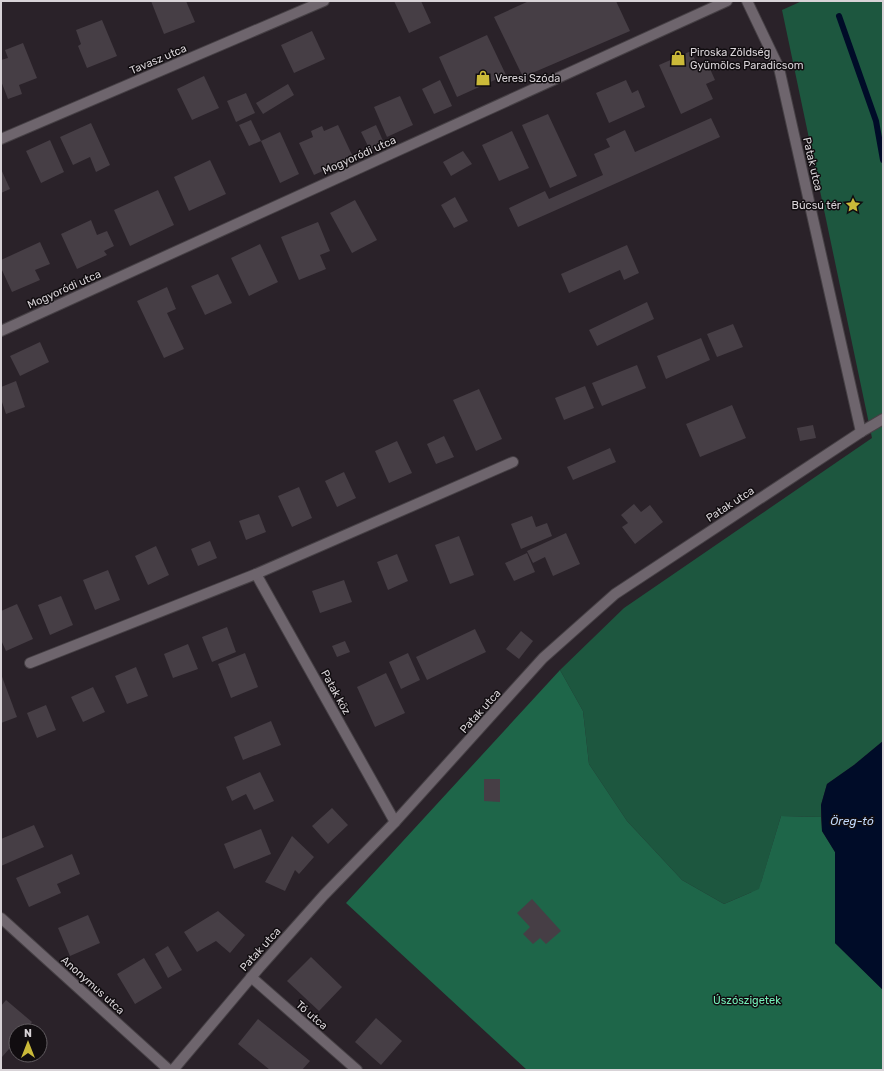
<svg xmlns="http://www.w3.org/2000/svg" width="884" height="1071" font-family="Rubik,sans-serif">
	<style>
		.green { fill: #1d573f }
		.forest { fill: #1e6649 }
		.water { fill: #000c28 }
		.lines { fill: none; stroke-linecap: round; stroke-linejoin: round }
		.stream { stroke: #000c28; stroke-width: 6 }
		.building { fill: #463e45 }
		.minor-casing { stroke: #464045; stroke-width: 12 }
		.tertiary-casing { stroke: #464045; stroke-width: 12 }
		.minor { stroke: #6e656d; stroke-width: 10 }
		.tertiary { stroke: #6e656d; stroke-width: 10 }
		.labels { text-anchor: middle; stroke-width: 3; stroke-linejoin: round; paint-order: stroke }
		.poi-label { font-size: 11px; fill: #d8d3d7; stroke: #110d10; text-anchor: start }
		.street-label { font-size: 11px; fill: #d8d3d7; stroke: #110d10 }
		.park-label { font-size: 11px; fill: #75f1ba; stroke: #110d10 }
		.water-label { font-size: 12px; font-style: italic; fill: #c0d9fc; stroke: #110d10 }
	</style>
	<rect width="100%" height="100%" fill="#2a2229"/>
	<!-- green -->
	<polygon class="green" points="802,1 883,1 883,741 854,765 827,784 821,805 821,817 781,816 761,883 801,843 816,983 859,1021 883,1039 883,1070 687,1070 661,985 752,892 724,904 682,880 627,821 589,764 583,711 560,670 624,608 872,438 782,10"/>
	<!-- forest -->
	<polygon class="forest" points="560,670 583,711 589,764 627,821 682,880 724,904 759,889 781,816 821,817 822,831 835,852 835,943 883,990 883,1070 527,1070 346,903"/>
	<!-- water -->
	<polygon class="water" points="883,741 883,990 835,943 835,852 822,831 821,805 827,784 854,765"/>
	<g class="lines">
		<!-- stream -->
		<polyline class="stream" points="839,16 876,121 883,160"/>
	</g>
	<!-- building -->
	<g class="building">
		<polygon points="151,1 186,1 195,22 164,34"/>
		<polygon points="394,1 421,1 431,23 409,33"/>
		<polygon points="529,1 616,1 630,31 523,77 494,17"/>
		<polygon points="102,20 117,56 87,68 78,46 81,44 76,30"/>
		<polygon points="312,31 325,59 294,73 281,45"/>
		<polygon points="487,35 506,75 457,97 439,57"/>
		<polygon points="23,43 37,78 19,85 22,94 8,99 1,81 1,60 8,58 5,50"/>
		<polygon points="691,51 698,66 707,62 715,80 706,84 713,99 681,114 659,65"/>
		<polygon points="204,76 219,108 192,120 177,89"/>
		<polygon points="440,80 452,106 434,114 422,89"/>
		<polygon points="626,80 632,93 638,90 645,107 609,123 596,93"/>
		<polygon points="288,84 294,95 263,114 256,103"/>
		<polygon points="246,93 255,113 236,122 227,101"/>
		<polygon points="400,96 413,125 387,137 374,107"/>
		<polygon points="548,114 577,176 550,188 522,125"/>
		<polygon points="711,118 720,137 518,227 509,208 545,191 549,199 603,175 594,154 610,147 606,139 625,130 635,152"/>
		<polygon points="251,120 261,141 249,146 239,125"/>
		<polygon points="91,123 110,165 96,172 90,157 73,165 60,137"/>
		<polygon points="338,125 353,157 314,175 299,143 313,137 311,131 322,126 324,131"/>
		<polygon points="376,125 384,143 370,150 361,132"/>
		<polygon points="512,131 529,168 499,181 482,145"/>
		<polygon points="280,132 299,174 280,183 261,141"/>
		<polygon points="50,140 64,172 41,183 26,151"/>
		<polygon points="463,151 472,164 451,176 443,162"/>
		<polygon points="210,160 226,194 189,211 174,177"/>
		<polygon points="1,169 10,189 1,193"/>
		<polygon points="158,190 174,225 130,246 114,210"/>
		<polygon points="455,197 468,221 454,228 441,205"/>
		<polygon points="355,200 377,240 352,253 330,213"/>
		<polygon points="91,220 97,235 107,231 114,246 104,251 107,255 77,269 61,234"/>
		<polygon points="318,222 330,251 320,255 326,269 299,280 281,237"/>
		<polygon points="40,242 50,264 35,270 40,280 12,292 1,268 1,260"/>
		<polygon points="260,244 278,282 249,296 231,258"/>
		<polygon points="627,245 639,273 624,280 620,270 569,293 561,274"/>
		<polygon points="218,274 232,303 205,315 191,286"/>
		<polygon points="167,287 176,309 167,313 184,349 164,358 137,301"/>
		<polygon points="647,302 654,319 597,346 589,330"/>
		<polygon points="733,324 743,347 717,357 707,334"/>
		<polygon points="701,338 710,360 666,379 657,356"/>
		<polygon points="40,342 49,362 20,376 10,356"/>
		<polygon points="637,365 646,388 602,406 592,383"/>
		<polygon points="16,381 25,407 6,414 1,399 1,387"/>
		<polygon points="585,386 594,408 564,420 555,398"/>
		<polygon points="479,389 502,439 476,451 453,400"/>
		<polygon points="732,405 746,438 700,457 686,424"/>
		<polygon points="813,425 816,438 800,441 797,428"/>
		<polygon points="444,436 454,457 436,464 427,444"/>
		<polygon points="397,441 412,473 389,483 375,451"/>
		<polygon points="610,448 616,462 573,480 567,467"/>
		<polygon points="344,472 356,498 337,507 325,481"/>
		<polygon points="299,487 312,518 292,527 278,496"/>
		<polygon points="634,504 641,512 650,505 663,522 635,544 622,527 628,523 621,515"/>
		<polygon points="259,514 266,532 246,540 239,521"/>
		<polygon points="532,516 536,527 547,523 552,536 521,549 511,524"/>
		<polygon points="566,533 580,564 553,576 545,557 533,563 527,551"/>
		<polygon points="459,536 474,575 450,584 435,545"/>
		<polygon points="210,541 217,558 198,566 191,549"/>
		<polygon points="156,546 169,575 148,585 135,556"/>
		<polygon points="527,553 535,572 514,581 505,563"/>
		<polygon points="397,554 408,581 388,590 377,562"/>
		<polygon points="108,570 120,600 95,610 83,580"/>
		<polygon points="344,580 352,602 320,613 312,591"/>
		<polygon points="61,596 73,625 50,635 38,605"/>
		<polygon points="17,604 33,639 6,651 1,640 1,611"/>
		<polygon points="227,627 236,652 212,662 202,637"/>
		<polygon points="475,629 486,652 427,680 416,657"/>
		<polygon points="521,631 533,641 519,659 506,649"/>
		<polygon points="345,641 350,652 337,657 332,646"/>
		<polygon points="188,644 198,669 173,678 164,654"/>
		<polygon points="245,653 258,687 231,698 218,664"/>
		<polygon points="408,653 420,680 401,689 389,662"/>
		<polygon points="136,667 148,696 127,704 115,676"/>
		<polygon points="386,673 405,713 375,727 357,687"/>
		<polygon points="1,674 17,717 1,723"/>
		<polygon points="93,687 105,712 83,722 71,697"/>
		<polygon points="46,705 56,730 37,738 27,713"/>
		<polygon points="271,721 281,745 243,760 234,737"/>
		<polygon points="260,772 274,801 254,810 246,794 232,801 226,787"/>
		<polygon points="484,779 500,779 500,802 484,801"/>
		<polygon points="332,808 348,825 328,844 312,826"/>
		<polygon points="34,825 44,847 1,866 1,839"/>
		<polygon points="261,829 271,854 234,869 224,844"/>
		<polygon points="292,836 314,857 299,874 295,870 285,891 265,882"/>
		<polygon points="72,854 80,874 57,884 61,893 29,907 16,878"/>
		<polygon points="532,899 561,931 546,944 540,938 533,944 523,934 530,927 517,913"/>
		<polygon points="218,911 245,935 230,953 216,941 197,952 184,932"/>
		<polygon points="88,915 100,943 70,956 58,928"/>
		<polygon points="168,946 182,970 168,978 155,954"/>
		<polygon points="311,957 342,987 319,1011 287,981"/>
		<polygon points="144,958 162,988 135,1004 117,974"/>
		<polygon points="6,1000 32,1022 24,1031 16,1031 16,1041 2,1057 1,1056 1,1006"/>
		<polygon points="376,1018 402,1041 381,1065 355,1042"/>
		<polygon points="258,1019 310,1061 302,1070 270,1070 238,1044"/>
	</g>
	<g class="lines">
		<!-- minor casing -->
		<g class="minor-casing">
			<g id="minor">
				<polyline points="1,139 324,1"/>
				<polyline points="1,331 727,1"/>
				<polyline points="256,574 395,822"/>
				<polyline points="30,663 256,574 513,462"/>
				<polyline points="1,918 169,1070"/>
				<polyline points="251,977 357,1070"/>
			</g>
		</g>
		<!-- tertiary casing -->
		<g class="tertiary-casing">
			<g id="tertiary">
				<polyline points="747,1 779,68 861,432"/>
				<polyline points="173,1070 259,968 324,895 395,822 543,658 615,594 861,432 883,419"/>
			</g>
		</g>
		<!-- minor -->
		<use href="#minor" class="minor"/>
		<!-- tertiary -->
		<use href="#tertiary" class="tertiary"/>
	</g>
	<!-- icons -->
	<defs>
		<g id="shop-bare" transform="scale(1.2)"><path d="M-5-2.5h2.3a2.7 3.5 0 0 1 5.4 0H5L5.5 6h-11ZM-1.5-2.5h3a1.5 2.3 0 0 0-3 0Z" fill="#cbba39" stroke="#110d10" stroke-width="2.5" paint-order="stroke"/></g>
		<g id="sight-bare" transform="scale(1.2)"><path d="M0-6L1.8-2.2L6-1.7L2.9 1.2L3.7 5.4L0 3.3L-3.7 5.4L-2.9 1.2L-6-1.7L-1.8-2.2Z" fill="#cbba39" stroke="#110d10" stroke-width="2.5" paint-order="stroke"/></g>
	</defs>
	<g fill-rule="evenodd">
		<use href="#shop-bare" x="678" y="58"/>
		<use href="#shop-bare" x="483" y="78"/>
		<use href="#sight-bare" x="853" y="205"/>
	</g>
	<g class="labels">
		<!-- poi labels -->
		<g class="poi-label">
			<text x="690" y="56">Piroska Zöldség<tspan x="690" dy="13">Gyümölcs Paradicsom</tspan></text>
			<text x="495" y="82">Veresi Szóda</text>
			<text x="841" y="209" text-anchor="end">Búcsú tér</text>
		</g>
		<!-- street labels -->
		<g class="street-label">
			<text transform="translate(158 59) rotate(-23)" y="4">Tavasz utca</text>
			<text transform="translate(359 155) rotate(-24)" y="4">Mogyoródi utca</text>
			<text transform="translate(813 164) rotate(77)" y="4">Patak utca</text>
			<text transform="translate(64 289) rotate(-24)" y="4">Mogyoródi utca</text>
			<text transform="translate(730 504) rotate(-33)" y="4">Patak utca</text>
			<text transform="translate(336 692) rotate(61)" y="4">Patak köz</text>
			<text transform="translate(480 711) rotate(-48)" y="4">Patak utca</text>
			<text transform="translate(260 949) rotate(-48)" y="4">Patak utca</text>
			<text transform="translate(93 985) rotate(42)" y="4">Anonymus utca</text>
			<text transform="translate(312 1015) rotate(41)" y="4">Tó utca</text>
		</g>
		<!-- park labels -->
		<g class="park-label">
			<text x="747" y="1004">Úszószigetek</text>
		</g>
		<!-- water labels -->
		<g class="water-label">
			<text x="852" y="825">Öreg-tó</text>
		</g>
	</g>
	<!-- border -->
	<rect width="884" height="1071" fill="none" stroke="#d8d3d7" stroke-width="4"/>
	<!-- north arrow -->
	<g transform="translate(28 1043)"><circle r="19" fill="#110d10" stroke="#615c60"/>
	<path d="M0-3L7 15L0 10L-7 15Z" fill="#cbba39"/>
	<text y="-6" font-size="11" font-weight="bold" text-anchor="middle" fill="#d8d3d7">N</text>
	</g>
</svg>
